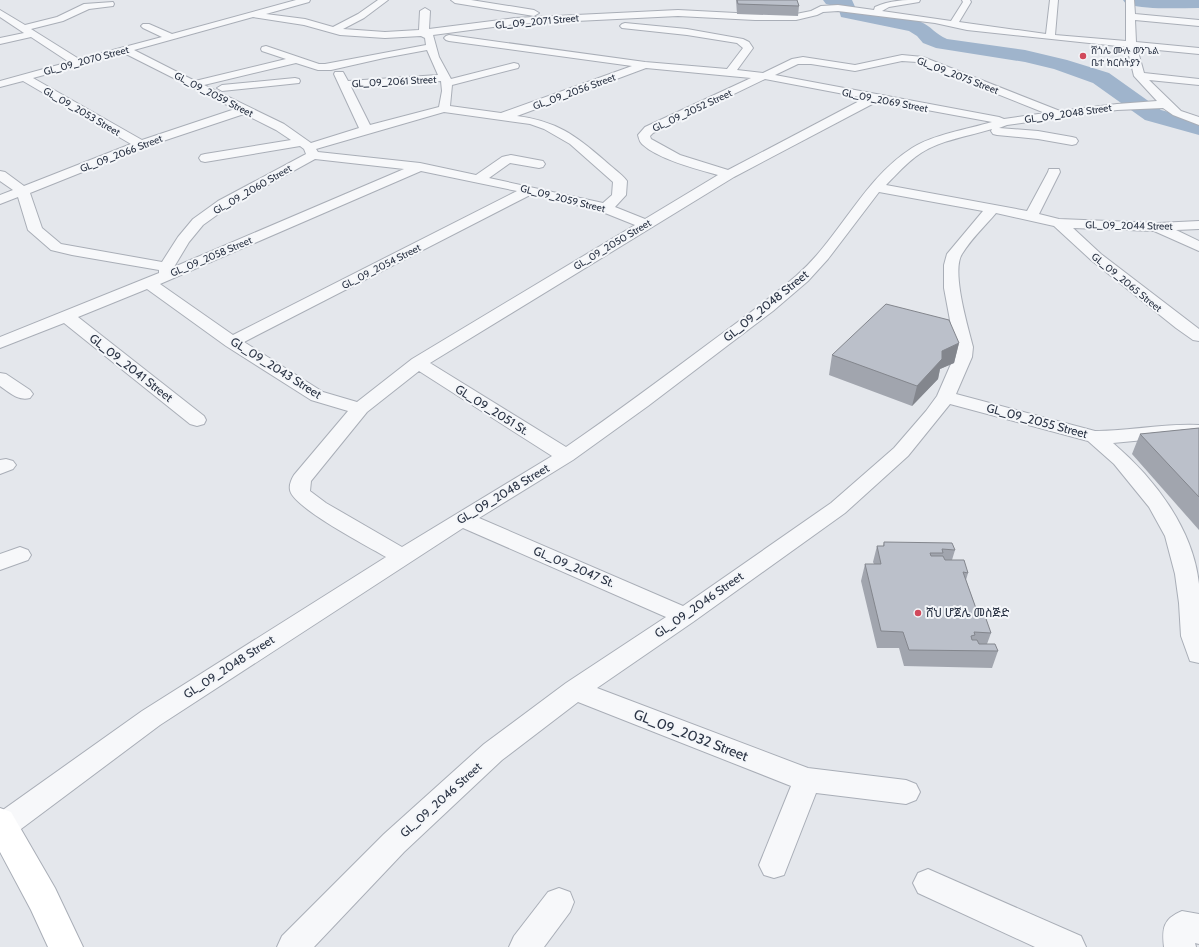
<svg xmlns="http://www.w3.org/2000/svg" width="1199" height="947" font-family="Cabin,'Noto Sans Ethiopic',sans-serif">
	<style>
		.lines { fill: none; stroke-linecap: round; stroke-linejoin: round }
		.river { fill: #9fb4cc; fill-rule: evenodd }
		.minor-casing { stroke: #a9aeb7; stroke-width: 2 }
		.secondary-casing { stroke: #a9aeb7; stroke-width: 2 }
		.minor { fill: #f7f8fa; fill-rule: evenodd }
		.secondary { fill: #fff; fill-rule: evenodd }
		.wall { fill: #a1a5ae }
		.shaded-wall { fill: #83868d }
		.building { fill: #bbc0ca; stroke: #83868d }
		.poi-dot { fill: #d1495b; stroke: #f4f6f9; stroke-width: 1.5 }
		.labels { text-anchor: middle; stroke-width: 4; stroke-linejoin: round; paint-order: stroke }
		.far-street-label { font-size: 10px; fill: #2b3445; stroke: #f4f6f9 }
		.far-poi-label { font-size: 10px; fill: #2b3445; stroke: #f4f6f9; text-anchor: start }
		.street-label { font-size: 12px; fill: #2b3445; stroke: #f4f6f9 }
		.poi-label { font-size: 12px; fill: #2b3445; stroke: #f4f6f9; text-anchor: start }
		.near-street-label { font-size: 14px; fill: #2b3445; stroke: #f4f6f9 }
	</style>
	<rect width="100%" height="100%" fill="#e4e7ec"/>
	<g class="lines">
		<!-- river -->
		<g class="river">
			<path d="M823 0H852L856 9C878 14 900 15 921 22 931 26 935 34 947 39L1025 50 1067 60 1109 73 1161 110 1199 120V135L1145 120 1093 83 1054 69 1025 62 936 48 923 43 917 36 909 31 841 17 838 7 826 4Z"/>
			<path d="M1123 0H1199V8C1175 8 1149 10 1126 4Z"/>
		</g>
		<!-- minor casing -->
		<g class="minor-casing">
			<g id="minor">
				<path d="M296 0H310L309 2 266 14 305 19 333 27 358 14 378 0H388L364 18 343 29 385 32 419 30 420 11 425 8 430 11 429 29 515 18 678 10 755 14H796L811 11 821 6 838 5 874 10 875 7C890 0 904 0 920 0L919 2 889 7 882 11 951 21 963 2 962 0H970L971 2 959 22 1046 34 1050 0H1058L1055 35 1126 41V0H1134L1135 14 1199 20V26L1135 20 1136 42 1199 48V54L1137 48 1144 73 1199 79V85L1149 80 1181 111 1199 117V125L1173 115 1163 108 1117 110 1007 125 999 128 1038 131 1072 137 1076 138 1078 141 1076 144 1072 145 1038 139 997 135 993 134 991 131 992 129C969 136 941 140 921 153 907 162 897 174 886 185L1027 211 1048 172 1049 169H1059L1060 172 1039 214 1059 219 1158 223 1199 221V229L1176 230 1199 241V251L1154 231 1073 228 1101 254 1199 329V341L1193 340 1176 328 1091 260 1054 226 996 213C985 226 971 239 962 254 951 271 968 327 973 347L972 357 956 394 1095 431C1130 431 1165 423 1199 425V437L1186 436 1113 443C1154 478 1193 528 1199 584 1199 609 1199 637 1199 663L1190 661 1181 636 1179 603 1175 574 1165 536 1149 507 1114 464 1088 441 950 404 908 456 845 513 693 622 597 688 808 768 906 780 916 784 920 792 916 800 906 804 816 793 784 875 774 878 764 875 759 865 791 786 578 702 502 760 404 852 314 947H277L282 936 384 834 484 744 566 683 666 617 463 528 160 725 13 835 3 839 0 838V812L142 711 386 557C369 547 292 507 290 490 289 485 291 480 294 475L348 411 311 400 226 346 147 289 78 317 204 416 206 420 204 424 197 426 190 424 64 323 0 348V337L159 273V270L72 255 51 250 28 230 18 197 0 204V195L13 190 0 181V171L5 172 24 186 131 144 23 81 0 87V81L69 62 31 37 0 44V38L24 33 0 17V10L25 25 57 17 84 4 113 2 114 4 113 6 89 9 63 21 31 29 79 59 162 37 143 28 141 26 143 24H149L172 34ZM838 11 935 23 967 30 1127 47 1134 76 1157 101 1117 104 1060 111 923 57 902 55 855 65 803 57 792 59 763 73 737 70 753 48 749 42 743 39 687 29 625 23 622 24 620 26 622 28 687 35 737 43 743 48 727 69 645 62 449 35 446 36 444 38 446 40 449 41 632 66 501 113 450 106 452 85 518 68 519 66 518 64 514 63 451 79 439 57 433 35 515 24 678 16 755 20H796L817 15 823 12ZM253 17 304 25 340 35 385 38 421 36 425 38 426 45 325 64H319L266 46 262 47 261 49 262 51 286 59 195 81 134 50ZM427 50 438 75 348 81 343 72H335L334 74 359 128 311 143 284 124 204 85 296 63 318 70H331L384 58ZM124 53 235 109 142 140 33 78ZM902 61 917 62 1045 113 1004 119 999 117 775 75 798 64H811L855 71ZM646 68 751 78 645 127 638 135C639 138 639 141 642 144 658 159 696 169 718 175L645 219 615 207 626 195 627 181C621 173 611 167 604 160 575 135 556 121 517 116ZM765 79 865 98 728 170 680 155 651 139 650 136 653 133ZM441 81 442 91 439 107 370 125 351 87ZM878 101 992 122C968 129 932 135 912 148 862 180 840 238 796 276 768 300 738 322 708 344 661 379 614 414 566 447L430 363 734 177ZM444 112 530 124 544 129 570 144 613 182 612 195 603 203 489 178 510 163 539 168 543 167 545 164 543 161 511 155 506 156 502 157 476 175 420 163 318 152 316 149ZM244 114 276 130 291 140 205 154 201 155 199 158 201 161 205 162 300 146 304 149 306 154 218 201 193 219 178 237 162 262 61 244 42 228 30 193 145 147ZM315 159 404 169 174 267 189 242 203 225 228 207ZM421 171 517 191 233 335 160 284ZM879 192 983 211 947 254 944 265V288L955 347 954 357 937 396 926 411 894 448 831 503 683 606 479 518 573 460 648 406 773 311 808 281 828 259ZM532 194 600 211 635 225 412 359 357 402 323 392 244 342ZM419 371 552 456 402 547 326 503 310 491 311 481 367 412Z"/>
				<polygon points="451,0 471,0 534,10 539,13 534,16 455,3"/>
				<polygon points="295,78 299,79 300,81 299,83 222,91 217,88 222,85"/>
				<path d="M0 373 6 374 30 390 33 394 30 398C18 401 10 393 0 386Z"/>
				<polygon points="6,459 13,461 16,465 13,469 0,474 0,460"/>
				<polygon points="20,547 28,550 31,555 28,560 0,570 0,554"/>
				<polygon points="928,869 1081,936 1086,947 1035,947 918,893 913,883 918,873"/>
				<polygon points="559,888 570,892 574,902 570,912 544,947 509,947 514,936 548,892"/>
				<path d="M1182 911 1199 914V944L1195 943 1196 947H1164C1162 928 1163 919 1182 911Z"/>
			</g>
		</g>
		<!-- secondary casing -->
		<g class="secondary-casing">
			<polygon id="secondary" points="0,808 11,812 55,888 83,947 48,947 31,910 0,852"/>
		</g>
		<!-- minor -->
		<use href="#minor" class="minor"/>
		<!-- secondary -->
		<use href="#secondary" class="secondary"/>
	</g>
	<!-- wall -->
	<g class="wall">
		<polygon points="736,0 797,0 799,6 798,16 737,14"/>
		<polygon points="959,343 954,363 940,369 938,379 912,406 829,375 832,355"/>
		<polygon points="1199,428 1199,530 1132,454 1140,434"/>
		<polygon points="884,542 955,550 952,560 968,573 966,580 978,614 991,633 987,644 998,651 992,668 904,666 899,648 877,648 861,581 865,564 874,564 873,562 877,546 883,546"/>
	</g>
	<!-- shaded-wall -->
	<polygon class="shaded-wall" points="959,343 954,363 940,369 938,379 912,406 917,386 942,351"/>
	<!-- building -->
	<g class="building">
		<polygon points="737,0 797,0 799,6 738,4"/>
		<polygon points="886,304 949,320 959,343 942,351 942,359 917,386 832,355"/>
		<polygon points="1199,428 1199,497 1140,434"/>
		<polygon points="884,542 952,543 955,550 942,549 943,553 930,553 931,556 943,556 945,560 964,560 968,573 963,572 978,614 984,613 991,633 974,632 975,635 971,636 972,640 977,640 979,644 995,644 998,651 909,650 903,632 881,631 865,564 881,564 877,546 884,546"/>
	</g>
	<!-- markers -->
	<g class="poi-dot">
		<circle cx="1083" cy="56" r="4"/>
		<circle cx="918" cy="613" r="4"/>
	</g>
	<g class="labels">
		<!-- far-street labels -->
		<g class="far-street-label">
			<text transform="translate(537 21) rotate(-5)" y="4">GL_09_2071 Street</text>
			<text transform="translate(86 60) rotate(-15)" y="4">GL_09_2070 Street</text>
			<text transform="translate(958 75) rotate(21)" y="4">GL_09_2075 Street</text>
			<text transform="translate(394 81) rotate(-3)" y="4">GL_09_2061 Street</text>
			<text transform="translate(574 91) rotate(-20)" y="4">GL_09_2056 Street</text>
			<text transform="translate(214 94) rotate(27)" y="4">GL_09_2059 Street</text>
			<text transform="translate(885 100) rotate(11)" y="4">GL_09_2069 Street</text>
			<text transform="translate(692 110) rotate(-25)" y="4">GL_09_2052 Street</text>
			<text transform="translate(82 111) rotate(30)" y="4">GL_09_2053 Street</text>
			<text transform="translate(1068 113) rotate(-8)" y="4">GL_09_2048 Street</text>
			<text transform="translate(121 153) rotate(-21)" y="4">GL_09_2066 Street</text>
			<text transform="translate(252 189) rotate(-30)" y="4">GL_09_2060 Street</text>
			<text transform="translate(563 198) rotate(14)" y="4">GL_09_2059 Street</text>
			<text transform="translate(1129 225) rotate(1)" y="4">GL_09_2044 Street</text>
			<text transform="translate(612 244) rotate(-31)" y="4">GL_09_2050 Street</text>
			<text transform="translate(211 256) rotate(-23)" y="4">GL_09_2058 Street</text>
			<text transform="translate(381 266) rotate(-27)" y="4">GL_09_2054 Street</text>
			<text transform="translate(1127 282) rotate(39)" y="4">GL_09_2065 Street</text>
		</g>
		<!-- far-poi labels -->
		<g class="far-poi-label">
			<text x="1091" y="54">ሸጎሌ ሙሉ ወንጌል<tspan x="1091" dy="12">ቤተ ክርስትያን</tspan></text>
		</g>
		<!-- street labels -->
		<g class="street-label">
			<text transform="translate(766 306) rotate(-39)" y="4">GL_09_2048 Street</text>
			<text transform="translate(131 368) rotate(38)" y="4">GL_09_2041 Street</text>
			<text transform="translate(276 368) rotate(32)" y="4">GL_09_2043 Street</text>
			<text transform="translate(492 410) rotate(32)" y="4">GL_09_2051 St.</text>
			<text transform="translate(1037 421) rotate(15)" y="4">GL_09_2055 Street</text>
			<text transform="translate(503 494) rotate(-31)" y="4">GL_09_2048 Street</text>
			<text transform="translate(574 567) rotate(23)" y="4">GL_09_2047 St.</text>
			<text transform="translate(699 605) rotate(-35)" y="4">GL_09_2046 Street</text>
			<text transform="translate(229 667) rotate(-33)" y="4">GL_09_2048 Street</text>
			<text transform="translate(441 800) rotate(-42)" y="4">GL_09_2046 Street</text>
		</g>
		<!-- poi labels -->
		<g class="poi-label">
			<text x="926" y="617">ሸህ ሆጀሌ መስጅድ</text>
		</g>
		<!-- near-street labels -->
		<g class="near-street-label">
			<text transform="translate(691 735) rotate(21)" y="5">GL_09_2032 Street</text>
		</g>
	</g>
</svg>
